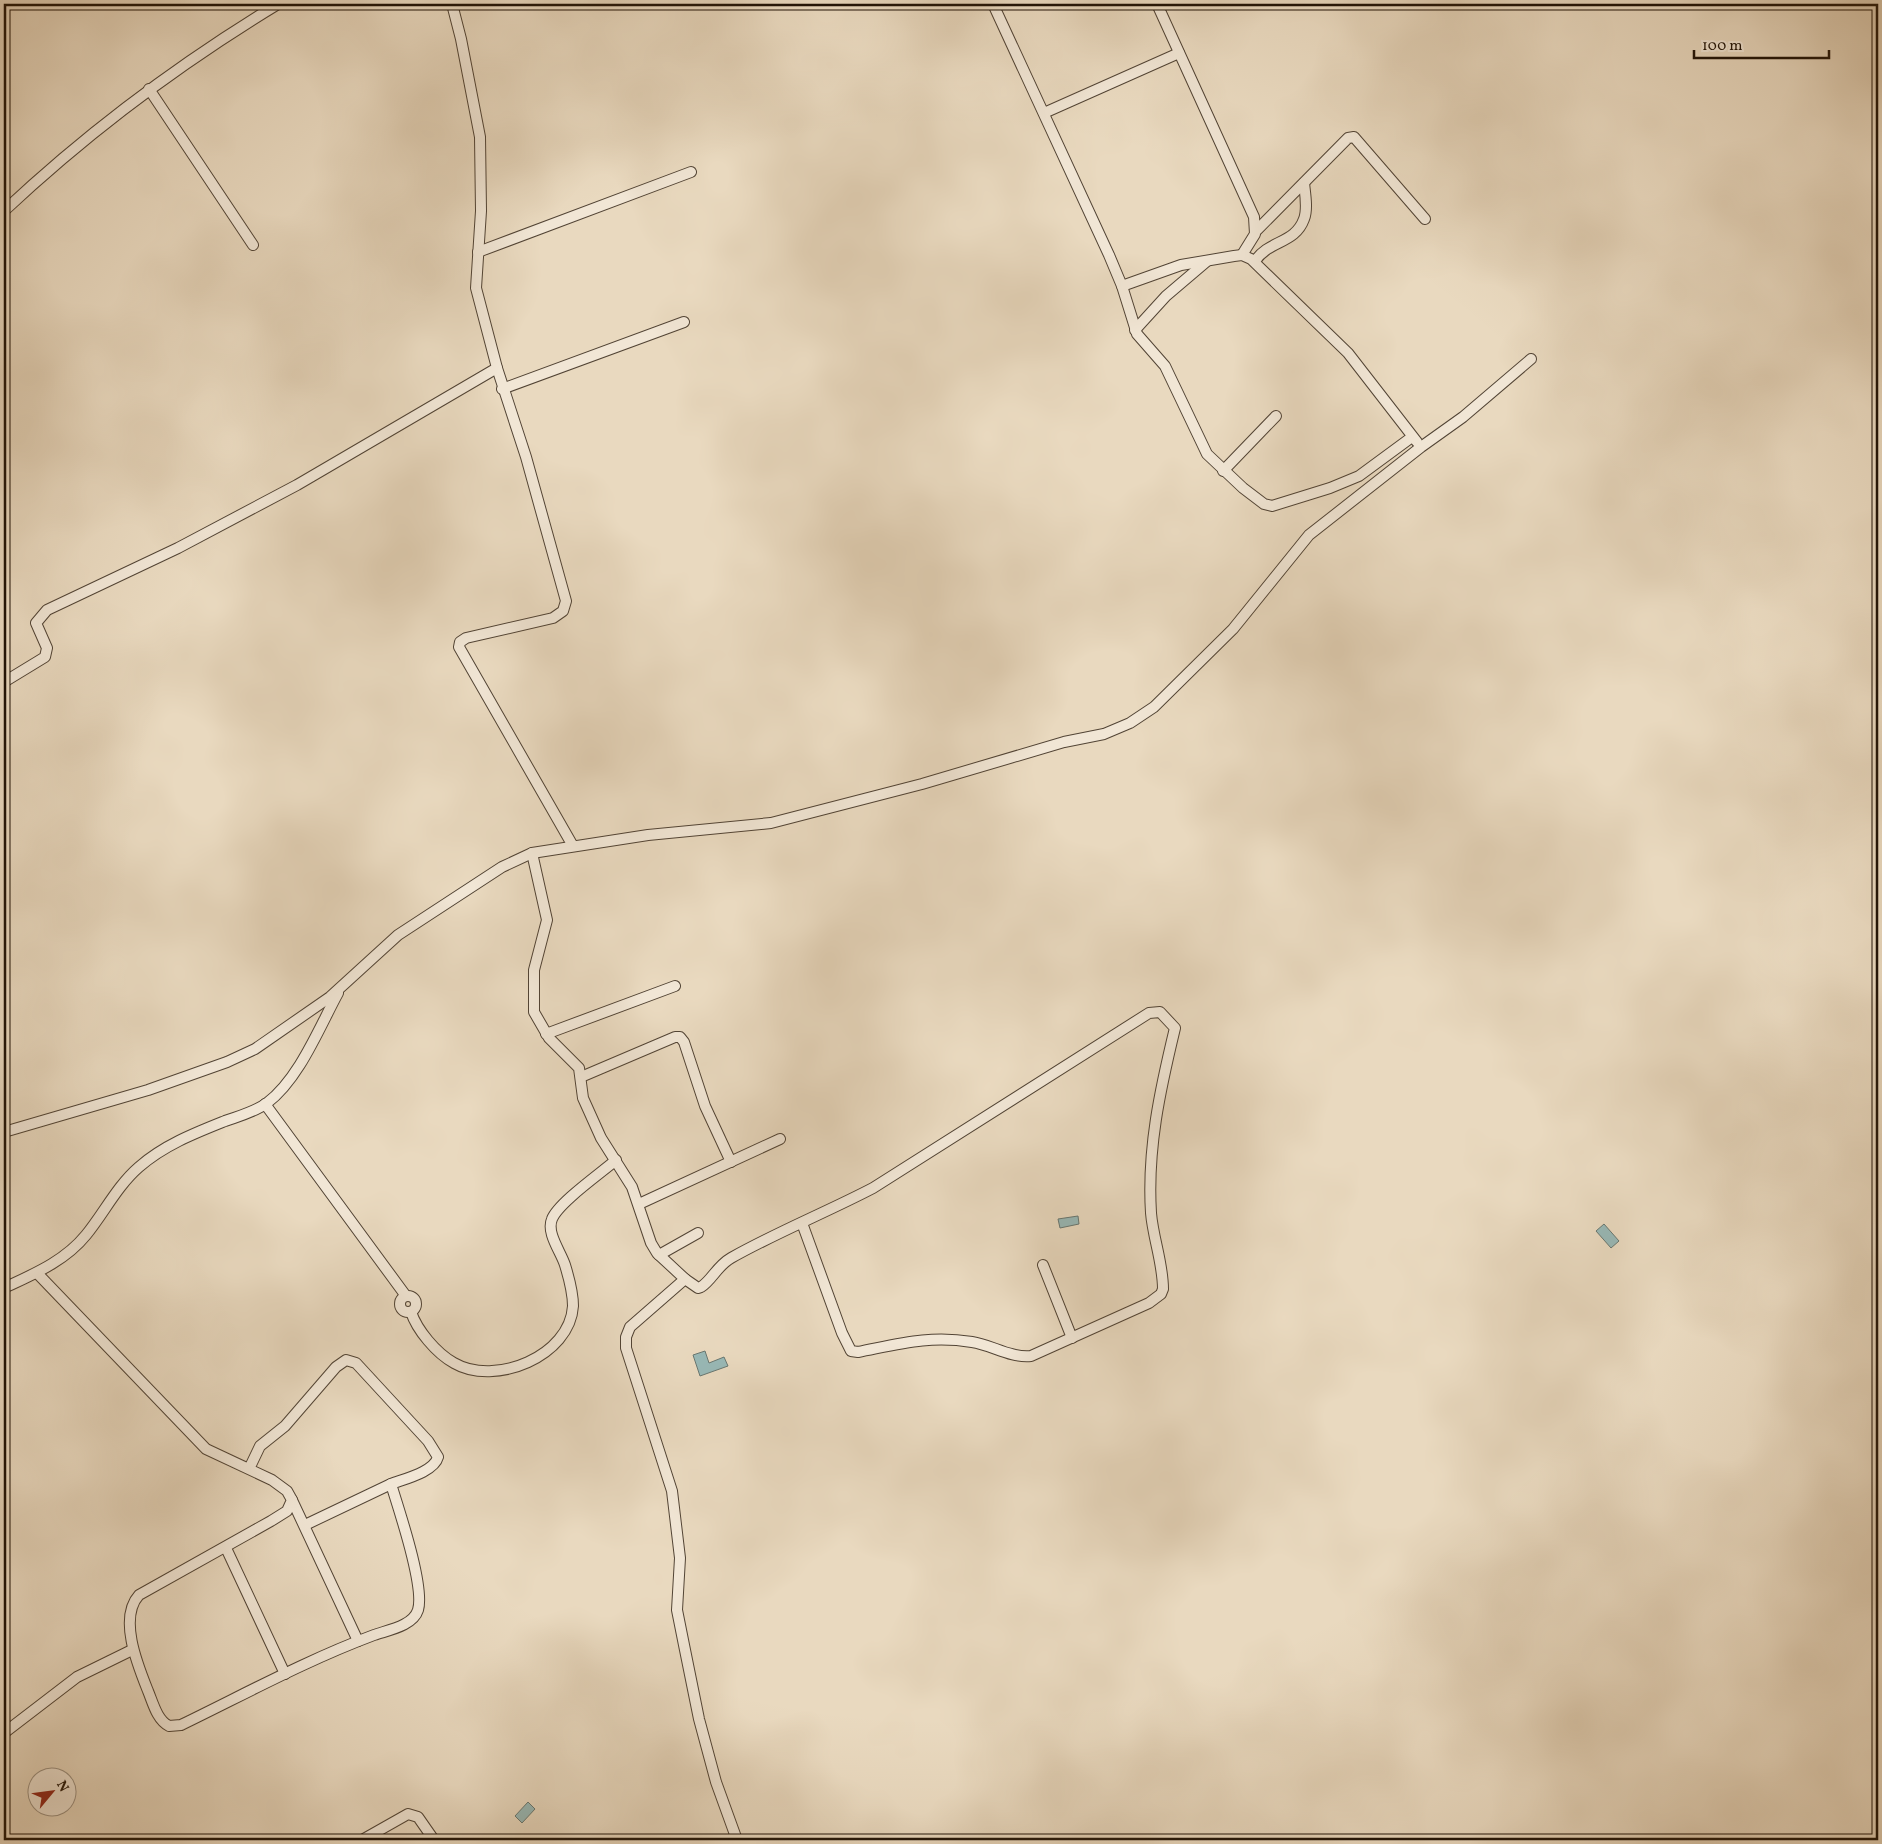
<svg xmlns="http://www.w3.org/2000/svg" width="1882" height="1844" font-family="Vollkorn,serif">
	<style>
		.water { fill: #98b9b7; stroke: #687771 }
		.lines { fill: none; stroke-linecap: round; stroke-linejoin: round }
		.minor-casing { stroke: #524435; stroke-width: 12 }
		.minor { stroke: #f1e6d5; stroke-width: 10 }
	</style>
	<rect width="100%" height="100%" fill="#e9d9bf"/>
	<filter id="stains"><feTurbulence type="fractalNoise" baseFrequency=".004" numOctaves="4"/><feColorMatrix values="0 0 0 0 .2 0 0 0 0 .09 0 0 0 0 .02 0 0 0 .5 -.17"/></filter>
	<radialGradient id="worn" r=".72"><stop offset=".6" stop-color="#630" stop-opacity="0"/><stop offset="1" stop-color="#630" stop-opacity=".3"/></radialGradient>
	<!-- water -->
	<g class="water">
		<polygon points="1078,1216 1079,1224 1060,1228 1058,1219"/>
		<polygon points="1604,1224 1619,1241 1611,1248 1596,1231"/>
		<polygon points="705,1351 709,1363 724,1357 728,1366 700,1376 693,1355"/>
		<polygon points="528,1802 535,1809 522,1823 515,1816"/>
	</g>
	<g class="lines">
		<!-- minor casing -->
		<g class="minor-casing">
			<g id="minor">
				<polyline points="993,4 1109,255 1122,286 1137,334 1165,366 1207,454 1243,488 1264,504 1272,506 1330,488 1359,476 1412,437"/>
				<polyline points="1157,4 1254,217 1255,234 1242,255"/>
				<polyline points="149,89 253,245"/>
				<polyline points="1044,113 1179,53"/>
				<path d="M4 211C88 132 179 64 278 4"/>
				<polyline points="1257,230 1348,138 1354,137 1425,219"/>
				<polyline points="478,252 691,172"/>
				<path d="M1255 261C1269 240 1295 244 1304 219 1308 209 1305 193 1304 183"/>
				<polyline points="1122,286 1181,265 1234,256 1242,255 1251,259 1348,353 1417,442"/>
				<polyline points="1135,330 1166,296 1206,262"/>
				<polyline points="497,368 526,457 566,601 563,611 553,618 466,638 460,642 459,647 573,846"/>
				<polyline points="502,389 684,322"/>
				<polyline points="1223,471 1276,416"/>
				<polyline points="4,682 45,657 47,648 36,623 47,610 178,548 297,485 497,368 476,288 481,211 480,137 461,39 452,4"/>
				<polyline points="532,853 547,920 534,970 534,1012 549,1038 579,1068 583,1098 601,1138 632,1187 651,1243 657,1253 685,1279 630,1327 626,1337 626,1348 672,1491 680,1558 677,1610 684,1645 699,1719 716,1782 737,1840"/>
				<polyline points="546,1034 675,986"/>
				<polyline points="581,1077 675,1037 680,1037 684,1042 705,1106 731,1162"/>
				<polyline points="265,1104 406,1296"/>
				<polyline points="4,1132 148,1090 227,1062 255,1049 330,997 398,935 502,867 532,853 648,835 771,823 922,784 1064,742 1104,734 1130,723 1154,707 1233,629 1309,535 1421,447 1463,417 1531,359"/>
				<polyline points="639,1204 780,1139"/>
				<polyline points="659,1255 698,1233"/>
				<polyline points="1043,1265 1072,1338"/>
				<path d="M37 1273 206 1449 272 1480 287 1491 292 1500 287 1511 271 1521 139 1595C118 1618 138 1666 148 1691 153 1703 157 1720 169 1726L181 1725C245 1694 307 1660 374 1635 388 1630 413 1626 418 1610 425 1587 399 1510 391 1484 404 1479 434 1472 438 1457L428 1441 356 1363 346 1360 336 1367 285 1426 260 1446 249 1469"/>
				<path d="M685 1279 698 1288 701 1287C712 1280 717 1266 731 1258 777 1232 827 1212 873 1188L1149 1013 1160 1012 1175 1028C1160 1090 1147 1149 1151 1213 1153 1238 1163 1263 1163 1289L1161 1294 1149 1303 1031 1356C1010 1358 992 1345 972 1342 929 1335 899 1344 858 1352L851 1351 842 1333 802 1223"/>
				<path d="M4 1288C34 1274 65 1261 86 1235 104 1213 117 1186 139 1167 164 1145 195 1133 225 1121 239 1116 255 1112 267 1103 299 1079 319 1028 338 993"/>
				<circle cx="408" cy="1304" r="8"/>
				<path d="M411 1312C417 1330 436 1353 454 1363 495 1387 570 1356 573 1306 573 1293 569 1278 565 1265 561 1252 546 1233 552 1219 558 1203 601 1173 616 1160"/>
				<polyline points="292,1500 358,1641"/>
				<polyline points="305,1525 391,1484"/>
				<polyline points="226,1548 285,1674"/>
				<polyline points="4,1733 77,1677 132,1650"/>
				<polyline points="362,1840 408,1814 418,1817 434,1840"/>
			</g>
		</g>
		<!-- minor -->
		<use href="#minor" class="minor"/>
	</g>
	<!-- margin -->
	<rect width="1882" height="1844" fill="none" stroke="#e9d9bf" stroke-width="20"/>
	<rect x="5" y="5" width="1872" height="1834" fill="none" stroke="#201307" stroke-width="2.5"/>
	<rect x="10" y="10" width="1862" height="1824" fill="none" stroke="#201307"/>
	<!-- north arrow -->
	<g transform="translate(52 1792) rotate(61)"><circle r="24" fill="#f1e6d5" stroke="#9d9283"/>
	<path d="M0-4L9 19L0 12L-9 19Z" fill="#8f2418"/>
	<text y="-8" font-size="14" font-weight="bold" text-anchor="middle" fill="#201307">N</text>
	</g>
	<!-- scale -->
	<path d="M1694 50v8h135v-8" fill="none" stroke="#201307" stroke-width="2.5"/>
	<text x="1702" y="50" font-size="15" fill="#201307" stroke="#f1e6d5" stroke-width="4" paint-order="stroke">100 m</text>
	<rect width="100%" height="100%" filter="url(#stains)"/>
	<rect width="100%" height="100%" fill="url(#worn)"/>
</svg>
